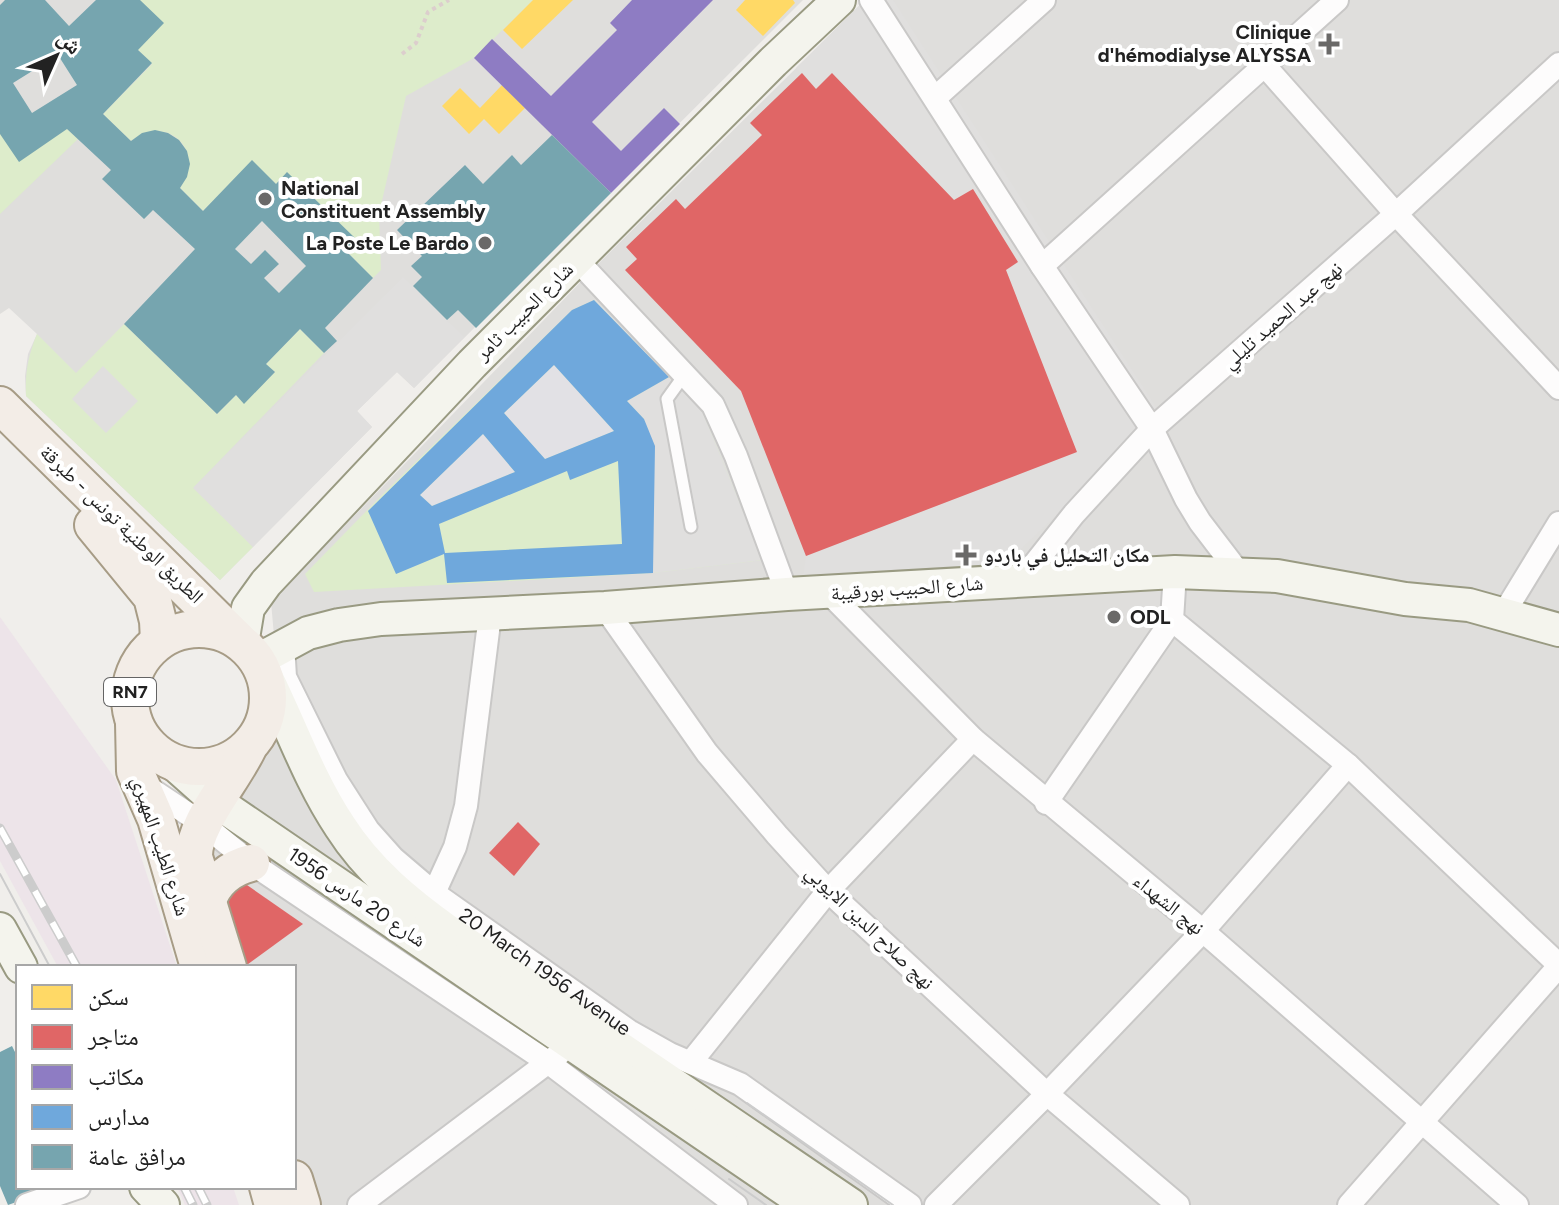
<svg xmlns="http://www.w3.org/2000/svg" width="1559" height="1205" font-family="Figtree,'Noto Naskh Arabic',sans-serif">
	<style>
		.residential { fill: #dfdedc }
		.industrial { fill: #ede4e9 }
		.grass { fill: #ddeccb }
		.parking { fill: #e0dfde }
		.plaza { fill: #e2e1e5 }
		.homes { fill: #ffd966 }
		.shops { fill: #e06666 }
		.offices { fill: #8e7cc3 }
		.schools { fill: #6fa8dc; fill-rule: evenodd }
		.public { fill: #76a5af; fill-rule: evenodd }
		.lines { fill: none; stroke-linecap: round; stroke-linejoin: round }
		.lane-casing { stroke: #c9c8c7; stroke-width: 15 }
		.street-casing { stroke: #c9c8c7; stroke-width: 26 }
		.secondary-casing { stroke: #999a82; stroke-width: 36 }
		.primary-casing { stroke: #a79c86; stroke-width: 40 }
		.path { stroke: #dccecd; stroke-width: 4; stroke-dasharray: 4 4; stroke-linecap: butt }
		.lane { stroke: #fdfcfc; stroke-width: 11 }
		.street { stroke: #fdfcfc; stroke-width: 22 }
		.secondary { stroke: #f4f4ed; stroke-width: 32 }
		.primary { stroke: #f3ede7; stroke-width: 36 }
		.tram { stroke: #ccc; stroke-width: 2 }
		.rail-casing { stroke: #ccc; stroke-width: 9 }
		.rail { stroke: #fff; stroke-width: 6; stroke-dasharray: 18; stroke-linecap: butt }
		.poi-dot { fill: #6a6968; stroke: #fff; stroke-width: 3 }
		.labels { text-anchor: middle; stroke-width: 8; stroke-linejoin: round; paint-order: stroke }
		.shield { fill: #fff; stroke: #646464; stroke-width: 2 }
		.shield-label { font-size: 18px; font-weight: bold; fill: #222 }
		.poi-label { font-size: 20px; font-weight: bold; fill: #222; stroke: #fff; text-anchor: start }
		.street-label { font-size: 20px; fill: #222; stroke: #fff }
	</style>
	<rect width="100%" height="100%" fill="#f0eeeb"/>
	<!-- residential -->
	<g class="residential">
		<polygon points="0,0 803,0 414,388 397,372 357,411 372,427 220,580 26,396 25,376 28,354 37,334 9,308 0,314"/>
		<polygon points="865,0 1559,0 1559,1205 297,1205 294,1187 294,967 229,967 201,832 259,739 279,691 271,602 600,262"/>
	</g>
	<!-- industrial -->
	<g class="industrial">
		<polygon points="0,617 116,780 177,967 58,967 0,861"/>
		<polygon points="177,1187 233,1187 239,1205 185,1205"/>
	</g>
	<!-- grass -->
	<g class="grass">
		<path d="M140 0H533L474 58 406 96 379 214 381 270 373 278 345 250 287 173 276 184 252 161 203 211 180 188C205 150 169 114 131 141L103 114 152 64 138 50Z"/>
		<polygon points="67,129 78,139 0,214 0,134"/>
		<polygon points="594,300 702,411 763,560 653,573 314,592 305,574 382,495 572,310"/>
		<path d="M124 324 217 414 236 395 244 403 275 372 266 364 300 329 324 353 194 487 253 547 220 580 26 396C25 373 28 356 37 334L76 373Z"/>
	</g>
	<!-- parking -->
	<g class="parking">
		<polygon points="865,0 893,0 1161,415 1002,567 803,579 806,556 1076,452 1006,270 1018,261 973,189 954,200 831,74 816,89 796,68"/>
		<polygon points="403,277 464,337 414,388 397,372 357,411 372,427 253,547 193,488"/>
		<polygon points="103,366 138,401 106,433 72,399"/>
		<polygon points="669,377 702,411 763,560 653,573 644,419 627,401"/>
	</g>
	<!-- plaza -->
	<g class="plaza">
		<polygon points="554,365 614,431 545,459 504,413"/>
		<polygon points="483,434 515,472 432,506 420,495"/>
	</g>
	<!-- homes -->
	<g class="homes">
		<polygon points="533,0 573,0 522,49 503,30"/>
		<polygon points="745,0 793,0 795,3 763,36 736,10"/>
		<polygon points="502,85 525,108 499,134 484,119 469,134 442,106 460,88 480,108"/>
	</g>
	<!-- shops -->
	<g class="shops">
		<polygon points="802,73 816,89 832,73 954,200 973,189 1018,262 1006,270 1077,452 806,556 741,391 625,270 637,259 626,247 676,199 685,209 762,135 750,123"/>
		<polygon points="518,822 540,844 514,876 489,853"/>
		<polygon points="236,885 247,885 303,924 244,967 223,896"/>
	</g>
	<!-- offices -->
	<polygon class="offices" points="632,0 713,0 592,122 621,151 664,108 680,124 611,193 474,58 492,39 551,96 617,30 610,23"/>
	<!-- schools -->
	<path class="schools" d="M594 300 669 377 627 401 644 419 655 446 653 573 447 583 444 554 396 574 368 511 572 310ZM554 365 614 431 545 459 504 413ZM483 434 515 472 432 506 420 495ZM618 461 622 544 445 553 439 524 567 471 570 480Z"/>
	<!-- public -->
	<g class="public">
		<path d="M5 0H45L69 26 96 0H140L164 23 138 50 152 63 103 114 131 141 142 133 155 130 168 133 179 140 187 151 190 164 187 177 180 188 203 211 252 160 276 184 287 172 356 239 345 250 373 278 325 328 337 341 324 353 300 329 266 364 275 372 244 404 236 395 217 414 124 324 195 249 153 210 144 219 102 179 111 170 67 129 19 162 0 134V5ZM58 55 77 85 32 113 13 83ZM262 221 306 266 279 293 264 278 279 264 265 250 251 264 235 249Z"/>
		<polygon points="552,135 611,193 476,328 458,310 447,320 413,286 422,277 411,266 422,256 397,230 465,165 483,184 512,155 521,165"/>
		<polygon points="12,1046 18,1058 18,1187 58,1187 8,1205 0,1186 0,1052"/>
	</g>
	<g class="lines">
		<!-- lane casing -->
		<g class="lane-casing">
			<polyline id="lane" points="685,374 667,399 691,527"/>
		</g>
		<!-- street casing -->
		<g class="street-casing">
			<g id="street">
				<polyline points="871,0 1042,266 1152,429 1186,499 1200,522 1239,573"/>
				<polyline points="1265,66 1396,214 1559,388"/>
				<polyline points="935,98 1044,0"/>
				<polyline points="576,259 713,405 736,456 787,594"/>
				<polyline points="1042,266 1337,0"/>
				<polyline points="1175,572 1172,620 1348,765 1559,965"/>
				<polyline points="1021,581 1074,514 1152,429 1396,214 1559,64"/>
				<polyline points="829,593 973,739 1203,931 1517,1205"/>
				<polyline points="605,608 707,753 777,835 828,891 1047,1094 1178,1205"/>
				<polyline points="1504,613 1559,523"/>
				<path id="s1" d="M283 645 285 677 336 780 368 830 393 858 434 893 629 1031 670 1054 740 1084 910 1205"/>
				<polyline points="143,784 203,824 251,863 549,1063 736,1205"/>
				<polyline points="1046,803 1172,620"/>
				<polyline points="434,893 455,847 466,806 490,615"/>
				<polyline points="691,1062 828,891 973,739"/>
				<polyline points="27,1205 79,1187"/>
				<polyline points="359,1205 559,1054"/>
				<polyline points="936,1205 1047,1094 1203,931 1348,765"/>
				<polyline points="1349,1205 1559,966"/>
			</g>
		</g>
		<!-- secondary casing -->
		<g class="secondary-casing">
			<g id="secondary">
				<polyline points="242,644 248,608 266,583 472,364 773,62 839,0"/>
				<polyline points="258,660 308,633 339,625 381,619 605,608 787,594 1175,572 1277,576 1405,599 1469,605 1559,630"/>
				<path d="M264 672C290 723 308 778 340 826 368 870 407 902 449 932L851 1205"/>
				<polyline points="172,762 217,802 808,1205"/>
				<polyline points="0,929 21,967"/>
				<polyline points="146,1187 163,1205"/>
			</g>
		</g>
		<!-- primary casing -->
		<g class="primary-casing">
			<g id="primary">
				<polyline points="0,405 238,640"/>
				<polyline points="93,525 152,597 158,621 159,641"/>
				<circle cx="199" cy="698" r="69"/>
				<polyline points="134,723 135,771 156,819 199,967"/>
				<path d="M207 903C213 882 230 868 251 863"/>
				<path d="M228 967 194 857C193 825 233 780 248 748"/>
				<polyline points="294,1179 302,1205"/>
				<polyline points="268,1187 273,1205"/>
			</g>
		</g>
		<!-- path -->
		<polyline class="path" points="402,54 416,43 428,12 449,0"/>
		<!-- lane -->
		<use href="#lane" class="lane"/>
		<!-- street -->
		<use href="#street" class="street"/>
		<!-- secondary -->
		<use href="#secondary" class="secondary"/>
		<!-- primary -->
		<use href="#primary" class="primary"/>
		<!-- tram -->
		<g class="tram">
			<polyline points="0,874 50,967"/>
			<polyline points="747,1103 893,1205"/>
			<polyline points="729,1179 766,1205"/>
		</g>
		<!-- rail casing -->
		<g class="rail-casing">
			<g id="rail">
				<polyline points="0,828 77,967"/>
				<polyline points="184,1187 193,1205"/>
				<polyline points="198,1187 207,1205"/>
			</g>
		</g>
		<!-- rail -->
		<use href="#rail" class="rail"/>
	</g>
	<!-- markers -->
	<g class="poi-dot">
		<path d="M1325 32h8v8h8v8h-8v8h-8v-8h-8v-8h8z"/>
		<circle cx="265" cy="199" r="8"/>
		<circle cx="485" cy="243" r="8"/>
		<path d="M962 543h8v8h8v8h-8v8h-8v-8h-8v-8h8z"/>
		<circle cx="1114" cy="617" r="8"/>
	</g>
	<g class="labels">
		<!-- shield labels -->
		<rect class="shield" x="104" y="678" width="52" height="28" rx="6"/>
		<g class="shield-label">
			<text x="130" y="698">RN7</text>
		</g>
		<!-- poi labels -->
		<g class="poi-label">
			<text x="1311" y="39" text-anchor="end">Clinique<tspan x="1311" dy="23">d'hémodialyse ALYSSA</tspan></text>
			<text x="281" y="195">National<tspan x="281" dy="23">Constituent Assembly</tspan></text>
			<text x="469" y="250" text-anchor="end">La Poste Le Bardo</text>
			<text x="984" y="562">مكان التحليل في باردو</text>
			<text x="1130" y="624">ODL</text>
		</g>
		<!-- street labels -->
		<g class="street-label">
			<text transform="translate(524 311) rotate(-45)" y="7">شارع الحبيب ثامر</text>
			<text transform="translate(1282 315) rotate(-41)" y="7">نهج عبد الحميد تليلي</text>
			<text transform="translate(122 524) rotate(44)" y="7">الطريق الوطنية تونس - طبرقة</text>
			<text transform="translate(907 588) rotate(-4)" y="7">شارع الحبيب بورقيبة</text>
			<text transform="translate(161 846) rotate(72)" y="7">شارع الطيب المهيري</text>
			<text transform="translate(357 897) rotate(34)" y="7">شارع 20 مارس 1956</text>
			<text transform="translate(1169 904) rotate(39)" y="7">نهج الشهداء</text>
			<text transform="translate(870 927) rotate(44)" y="7">نهج صلاح الدين الايوبي</text>
			<text dy="7" stroke="none"><textPath href="#s1" startOffset="434">20 March 1956 Avenue</textPath></text>
		</g>
	</g>
	<!-- legend -->
	<rect x="16" y="965" width="280" height="224" fill="#ffffff" stroke="#a7a7a7" stroke-width="2"/>
	<rect x="32" y="985" width="40" height="24" fill="#ffd966" stroke="#a7a7a7" stroke-width="2"/>
	<text x="88" y="1005" font-size="24" fill="#222222">سكن</text>
	<rect x="32" y="1025" width="40" height="24" fill="#e06666" stroke="#a7a7a7" stroke-width="2"/>
	<text x="88" y="1045" font-size="24" fill="#222222">متاجر</text>
	<rect x="32" y="1065" width="40" height="24" fill="#8e7cc3" stroke="#a7a7a7" stroke-width="2"/>
	<text x="88" y="1085" font-size="24" fill="#222222">مكاتب</text>
	<rect x="32" y="1105" width="40" height="24" fill="#6fa8dc" stroke="#a7a7a7" stroke-width="2"/>
	<text x="88" y="1125" font-size="24" fill="#222222">مدارس</text>
	<rect x="32" y="1145" width="40" height="24" fill="#76a5af" stroke="#a7a7a7" stroke-width="2"/>
	<text x="88" y="1165" font-size="24" fill="#222222">مرافق عامة</text>
	<!-- north arrow -->
	<g transform="translate(56 56) rotate(45)" stroke="#ffffff" stroke-width="6" paint-order="stroke">
	<path d="M0-6L14 30L0 20L-14 30Z" fill="#222222"/>
	<text y="-12" font-size="22" font-weight="bold" text-anchor="middle" fill="#222222">ش</text>
	</g>
</svg>
